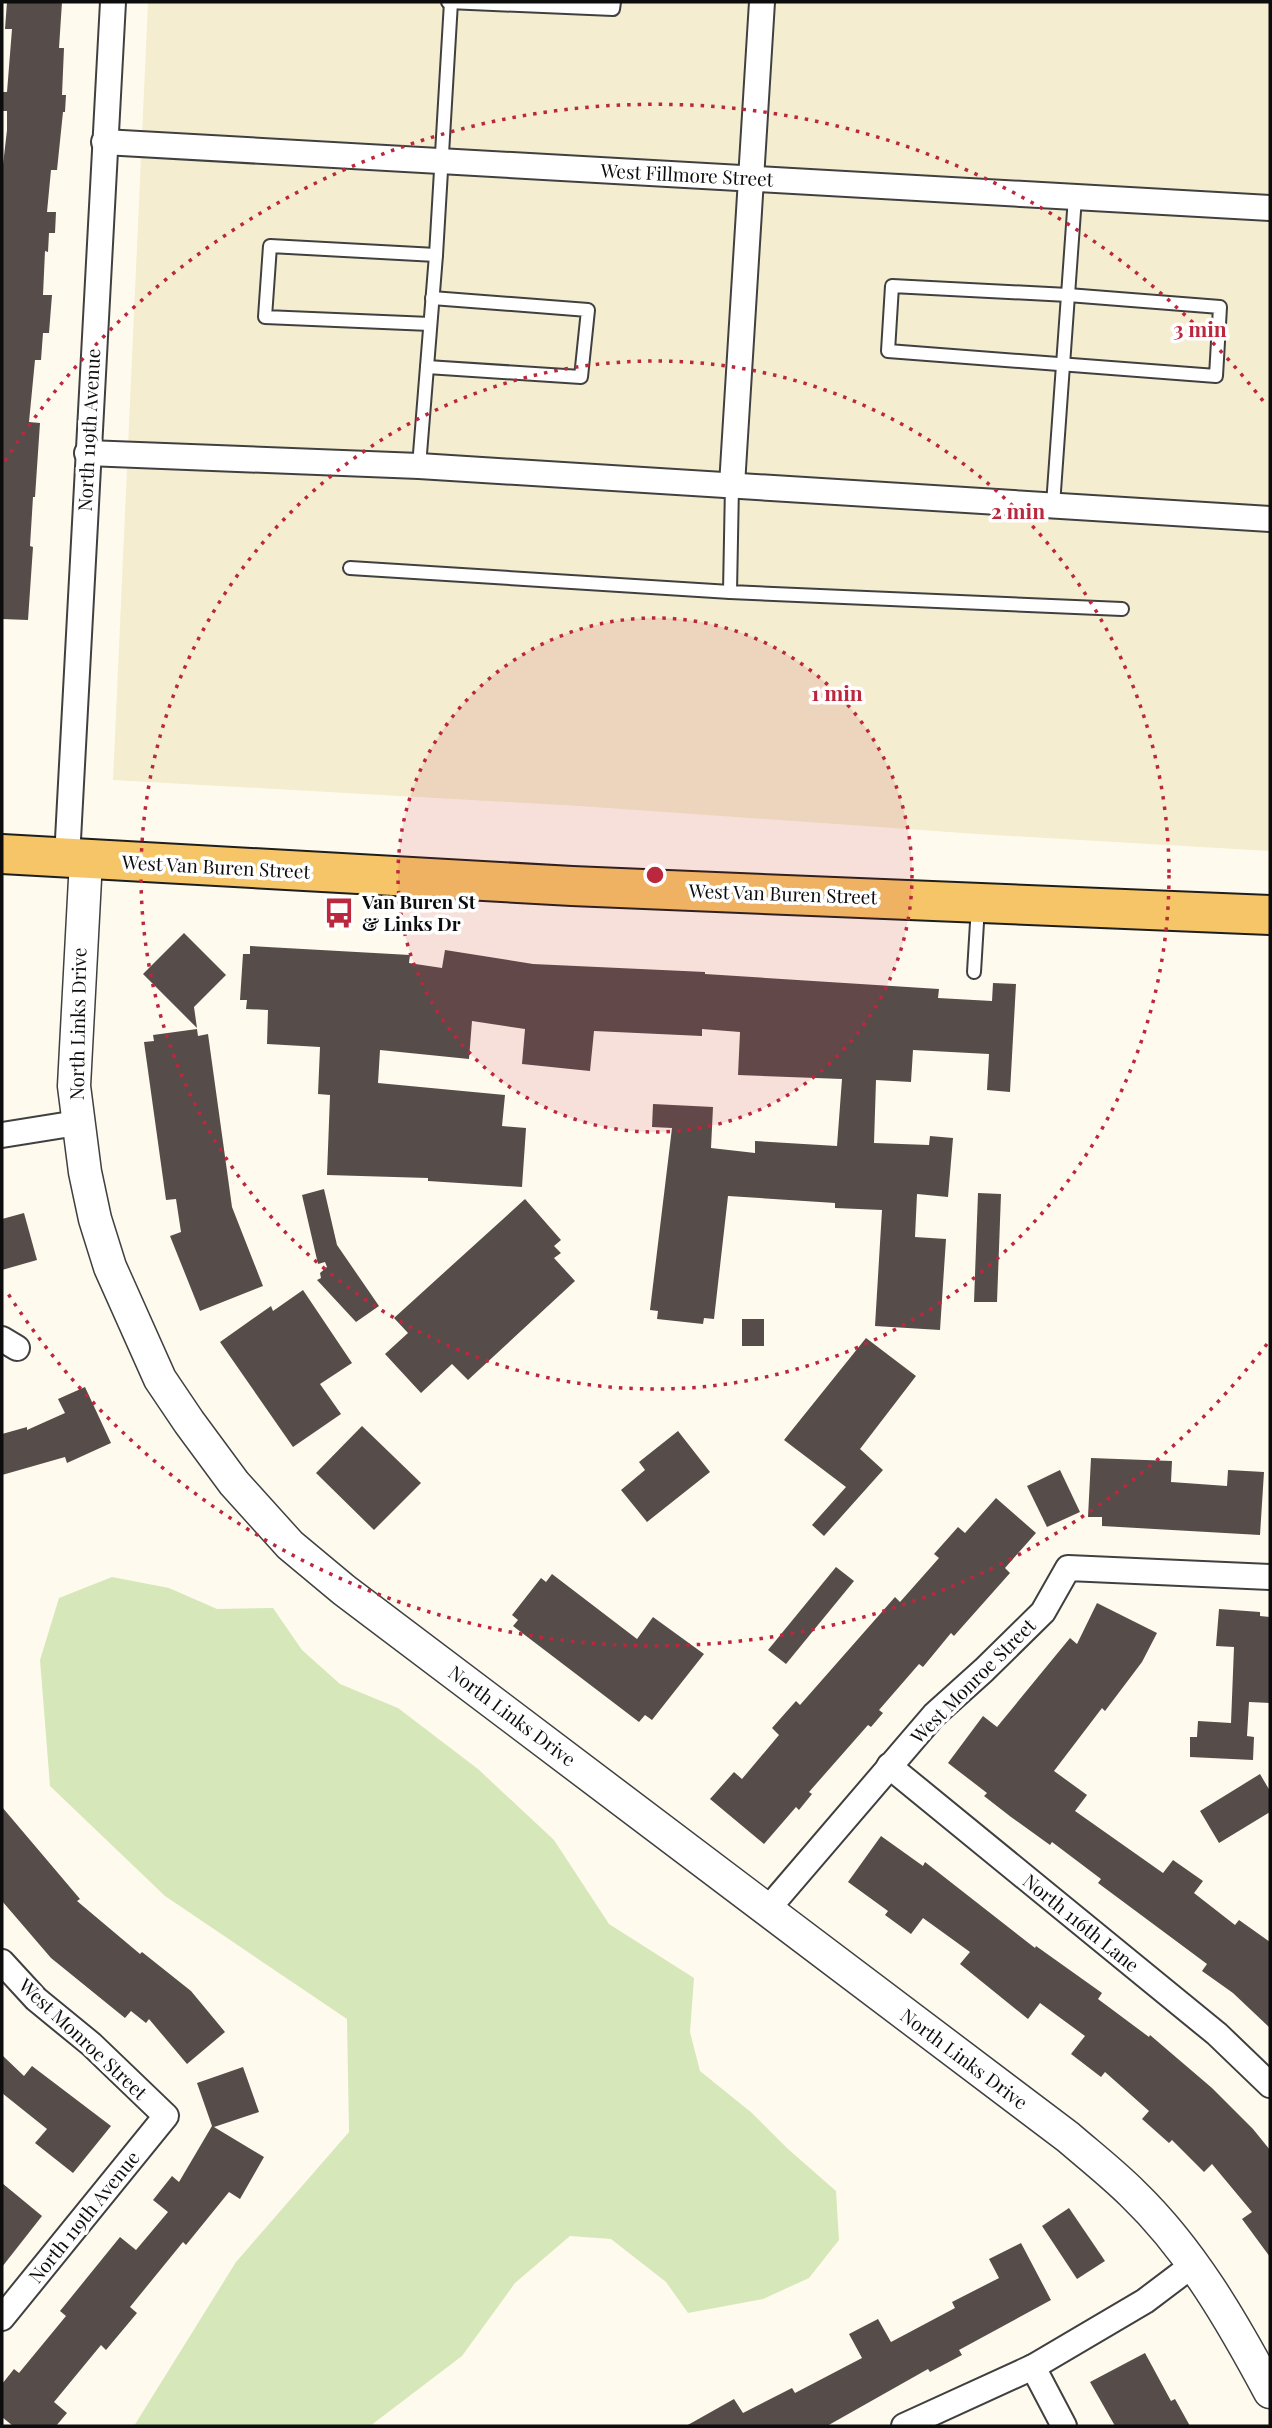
<svg xmlns="http://www.w3.org/2000/svg" width="1272" height="2428" font-family="'Playfair Display',serif">
	<style>
		.farmland { fill: #f4edcf }
		.green { fill: #d6e8b9 }
		.building { fill: #564d4a }
		.lines { fill: none; stroke-linecap: round; stroke-linejoin: round }
		.service-casing { stroke: #404040; stroke-width: 16 }
		.minor-casing { stroke: #404040; stroke-width: 28 }
		.tertiary-casing { stroke: #404040; stroke-width: 35 }
		.primary-casing { stroke: #1e1e1e; stroke-width: 42 }
		.service { stroke: #fff; stroke-width: 12 }
		.minor { stroke: #fff; stroke-width: 24 }
		.tertiary { stroke: #fff; stroke-width: 32 }
		.primary { stroke: #f5c567; stroke-width: 38 }
		.ring { fill: none; stroke: #bb283e; stroke-width: 3.5; stroke-dasharray: 3.5 7 }
		.labels { text-anchor: middle; stroke-width: 7; stroke-linejoin: round; paint-order: stroke }
		.street-label { font-size: 19px; fill: #0d0d0d; stroke: #fff }
		.poi-label { font-size: 19px; font-weight: bold; fill: #0d0d0d; stroke: #fff; text-anchor: start }
		.centre { fill: #bb283e; stroke: #fff; stroke-width: 3.5 }
		.ring-label { font-size: 21px; text-anchor: middle; font-weight: bold; fill: #bb283e; stroke: #fff; stroke-width: 7; stroke-linejoin: round; paint-order: stroke }
	</style>
	<rect width="100%" height="100%" fill="#fffaee"/>
	<!-- farmland -->
	<polygon class="farmland" points="148,2 1270,2 1270,851 977,834 579,806 113,780"/>
	<!-- green -->
	<polygon class="green" points="112,1577 169,1588 217,1609 273,1608 302,1650 340,1684 398,1708 478,1769 554,1840 609,1924 694,1978 690,2032 700,2071 752,2113 788,2149 836,2191 839,2240 809,2278 763,2299 688,2313 666,2282 611,2239 570,2236 515,2283 462,2356 370,2426 134,2426 236,2262 349,2132 347,2019 165,1896 50,1786 40,1660 59,1598"/>
	<!-- building -->
	<g class="building">
		<polygon points="7,2 62,2 59,48 64,48 62,95 66,95 65,112 63,112 57,170 51,170 47,212 56,212 55,233 49,233 48,252 45,251 43,295 52,295 49,333 43,333 41,360 35,360 29,422 40,423 35,497 33,497 30,546 33,547 28,620 2,619 2,173 7,130 7,111 2,111 2,92 7,92 12,29 5,29"/>
		<polygon points="184,933 226,975 194,1007 197,1028 143,974"/>
		<polygon points="250,946 410,955 409,963 442,968 445,950 533,964 705,972 705,974 939,989 938,998 992,1001 993,983 1016,984 1010,1092 987,1090 989,1054 913,1050 911,1082 876,1080 874,1143 929,1145 930,1136 953,1138 948,1197 917,1194 915,1237 946,1239 940,1330 875,1326 882,1210 835,1208 835,1203 728,1196 714,1319 704,1318 703,1324 657,1319 658,1311 650,1310 672,1128 652,1127 653,1104 713,1107 711,1148 755,1153 755,1141 837,1146 842,1079 738,1075 740,1032 702,1029 702,1036 594,1031 590,1071 522,1064 525,1029 472,1021 469,1059 380,1050 378,1083 505,1095 502,1126 526,1128 522,1187 428,1181 428,1178 327,1175 330,1095 318,1094 320,1047 267,1044 268,1010 246,1009 247,1000 240,1000 243,954 250,954"/>
		<polygon points="197,1029 198,1036 208,1034 232,1207 263,1286 200,1311 170,1236 181,1232 176,1199 166,1200 144,1042 154,1041 153,1035"/>
		<polygon points="324,1189 337,1245 379,1306 356,1322 317,1280 321,1278 320,1273 327,1267 325,1262 318,1264 302,1195"/>
		<polygon points="978,1193 1001,1194 997,1302 974,1302"/>
		<polygon points="525,1199 561,1240 554,1246 561,1253 554,1258 575,1281 468,1380 452,1364 421,1393 385,1354 408,1333 394,1318"/>
		<polygon points="24,1213 37,1260 2,1270 2,1219"/>
		<polygon points="303,1290 352,1363 320,1384 341,1414 293,1447 220,1342 271,1306 273,1311"/>
		<rect x="742" y="1319" width="22" height="27"/>
		<polygon points="866,1338 916,1376 860,1449 883,1470 824,1536 812,1525 846,1487 784,1440"/>
		<polygon points="85,1387 111,1443 67,1463 65,1457 2,1475 2,1434 27,1427 27,1430 65,1413 58,1399"/>
		<polygon points="362,1426 421,1483 374,1530 316,1473"/>
		<polygon points="678,1431 710,1472 647,1522 621,1490 645,1470 639,1462"/>
		<polygon points="1091,1458 1172,1461 1171,1482 1227,1486 1228,1470 1264,1472 1260,1535 1102,1526 1102,1517 1088,1517"/>
		<polygon points="1060,1470 1080,1512 1047,1527 1027,1486"/>
		<polygon points="996,1498 1036,1533 1005,1568 1010,1573 954,1636 951,1633 923,1667 919,1664 879,1710 883,1713 871,1727 868,1725 809,1792 812,1794 799,1810 796,1807 764,1844 710,1799 734,1772 742,1779 779,1735 772,1728 796,1701 800,1705 895,1597 900,1602 939,1558 934,1554 958,1527 965,1533"/>
		<polygon points="836,1567 854,1581 786,1664 768,1650"/>
		<polygon points="552,1574 637,1639 653,1617 704,1654 652,1720 645,1715 639,1722 513,1626 518,1620 512,1615 541,1578 546,1582"/>
		<polygon points="1097,1603 1157,1633 1142,1662 1105,1711 1102,1708 1054,1771 1087,1795 1075,1811 1163,1873 1173,1860 1203,1881 1194,1893 1235,1925 1239,1920 1270,1942 1270,2028 1233,1993 1202,1971 1207,1964 1098,1883 1101,1879 1052,1842 1050,1845 1011,1817 984,1796 987,1793 948,1763 983,1716 997,1727 1070,1638 1077,1644"/>
		<polygon points="1219,1609 1260,1612 1260,1616 1270,1617 1270,1703 1249,1702 1247,1736 1254,1737 1253,1760 1190,1757 1190,1737 1197,1737 1198,1721 1231,1723 1234,1647 1216,1646"/>
		<polygon points="1260,1774 1270,1791 1270,1812 1219,1843 1200,1811"/>
		<polygon points="2,1807 80,1899 77,1901 140,1954 142,1952 191,1991 225,2032 187,2064 149,2019 146,2023 131,2011 125,2018 51,1958 2,1901"/>
		<polygon points="881,1836 923,1866 925,1862 1035,1948 1036,1946 1102,1993 1098,1999 1149,2037 1150,2035 1212,2088 1253,2129 1270,2150 1270,2257 1242,2219 1252,2212 1212,2164 1204,2172 1172,2140 1169,2143 1142,2119 1149,2111 1105,2072 1101,2077 1071,2054 1085,2036 1040,2003 1028,2019 960,1964 970,1952 923,1918 911,1934 885,1915 888,1911 848,1882"/>
		<polygon points="2,2055 24,2076 32,2066 111,2126 73,2173 35,2143 47,2129 2,2093"/>
		<polygon points="243,2067 259,2112 214,2127 264,2157 240,2199 229,2192 186,2245 183,2242 130,2307 137,2313 106,2350 101,2345 54,2402 67,2413 56,2426 13,2426 2,2417 2,2384 14,2369 19,2373 66,2316 60,2311 120,2237 136,2250 168,2212 153,2200 172,2176 179,2182 212,2126 197,2083"/>
		<polygon points="2,2183 42,2216 2,2267"/>
		<polygon points="1069,2208 1105,2261 1077,2279 1042,2226"/>
		<polygon points="1021,2243 1051,2300 959,2350 962,2355 930,2372 928,2369 827,2426 686,2426 734,2399 743,2413 792,2388 795,2393 862,2358 849,2334 878,2319 891,2342 955,2308 952,2302 999,2278 989,2259"/>
		<polygon points="1145,2353 1171,2401 1175,2399 1190,2426 1115,2426 1090,2382"/>
	</g>
	<g class="lines">
		<!-- service casing -->
		<g class="service-casing">
			<g id="service">
				<polyline points="448,2 613,9 614,2"/>
				<polygon points="892,286 1068,295 1220,307 1216,376 888,351"/>
				<polyline points="430,324 265,317 270,246 436,255"/>
				<polyline points="427,367 581,377 588,310 432,298"/>
				<polyline points="419,466 436,255 451,2"/>
				<polyline points="732,485 730,592 1122,609"/>
				<polyline points="1053,505 1075,197"/>
				<polyline points="350,568 730,592"/>
				<polyline points="974,972 978,906"/>
			</g>
		</g>
		<!-- minor casing -->
		<g class="minor-casing">
			<g id="minor">
				<polyline points="104,142 1270,208"/>
				<polyline points="87,453 419,466 1270,519"/>
				<polyline points="732,485 762,2"/>
				<polyline points="67,858 113,2"/>
				<polyline points="2,1135 77,1123"/>
				<polyline points="2,1339 17,1348"/>
				<polyline points="889,1766 1217,2034 1270,2085"/>
				<polyline points="767,1910 934,1715 984,1670 1043,1612 1068,1568 1270,1577"/>
				<polyline points="2,1962 36,1999 91,2044 166,2116 2,2318"/>
				<polyline points="1033,2367 1064,2426"/>
				<polyline points="904,2426 1033,2367 1145,2301 1194,2264"/>
			</g>
		</g>
		<!-- tertiary casing -->
		<g class="tertiary-casing">
			<path id="tertiary" d="M86 860 74 1086 85 1172 95 1219 110 1267 160 1379 189 1422 234 1483 290 1545 344 1590 1068 2137C1090 2156 1113 2174 1133 2194 1191 2250 1232 2321 1270 2392"/>
		</g>
		<!-- primary casing -->
		<g class="primary-casing">
			<polyline id="primary" points="2,854 572,886 1270,915"/>
		</g>
		<!-- service -->
		<use href="#service" class="service"/>
		<!-- minor -->
		<use href="#minor" class="minor"/>
		<!-- tertiary -->
		<use href="#tertiary" class="tertiary"/>
		<!-- primary -->
		<use href="#primary" class="primary"/>
	</g>
	<!-- distance rings -->
	<circle cx="655" cy="875" r="257" fill="#bb283e" fill-opacity=".12"/>
	<g class="ring">
		<circle cx="655" cy="875" r="257"/>
		<circle cx="655" cy="875" r="514"/>
		<path d="M1267 1344A771 771 0 0 1 5 1289M5 461A771 771 0 0 1 1267 406"/>
	</g>
	<!-- icons -->
	<defs>
		<g id="bus-bare" transform="scale(2.415)"><path d="M-5-6H5V4H4V6H2V4H-2V6H-4V4H-5ZM-3.5-4V0h7V-4ZM-3.5 1.2v1.5H-2V1.2ZM2 1.2v1.5H3.5V1.2Z" fill="#bb283e" stroke="#fff" stroke-width="2.5" paint-order="stroke"/></g>
	</defs>
	<g fill-rule="evenodd">
		<use href="#bus-bare" x="339" y="913"/>
	</g>
	<g class="labels">
		<!-- street labels -->
		<g class="street-label">
			<text transform="translate(687 175) rotate(3)" y="7">West Fillmore Street</text>
			<text transform="translate(89 430) rotate(-87)" y="7">North 119th Avenue</text>
			<text transform="translate(216 867) rotate(3)" y="7">West Van Buren Street</text>
			<text transform="translate(783 894) rotate(2)" y="7">West Van Buren Street</text>
			<text transform="translate(78 1024) rotate(-89)" y="7">North Links Drive</text>
			<text transform="translate(973 1681) rotate(-45)" y="7">West Monroe Street</text>
			<text transform="translate(512 1716) rotate(37)" y="7">North Links Drive</text>
			<text transform="translate(1081 1923) rotate(39)" y="7">North 116th Lane</text>
			<text transform="translate(83 2039) rotate(43)" y="7">West Monroe Street</text>
			<text transform="translate(964 2059) rotate(37)" y="7">North Links Drive</text>
			<text transform="translate(84 2217) rotate(-51)" y="7">North 119th Avenue</text>
		</g>
		<!-- poi labels -->
		<g class="poi-label">
			<text x="362" y="909">Van Buren St<tspan x="362" dy="22">&amp; Links Dr</tspan></text>
		</g>
	</g>
	<circle cx="655" cy="875" r="10" class="centre"/>
	<g class="ring-label">
		<text x="1200" y="337">3 min</text>
		<text x="1018" y="519">2 min</text>
		<text x="837" y="701">1 min</text>
	</g>
	<!-- border -->
	<rect width="1272" height="2428" fill="none" stroke="#0d0d0d" stroke-width="7"/>
</svg>
